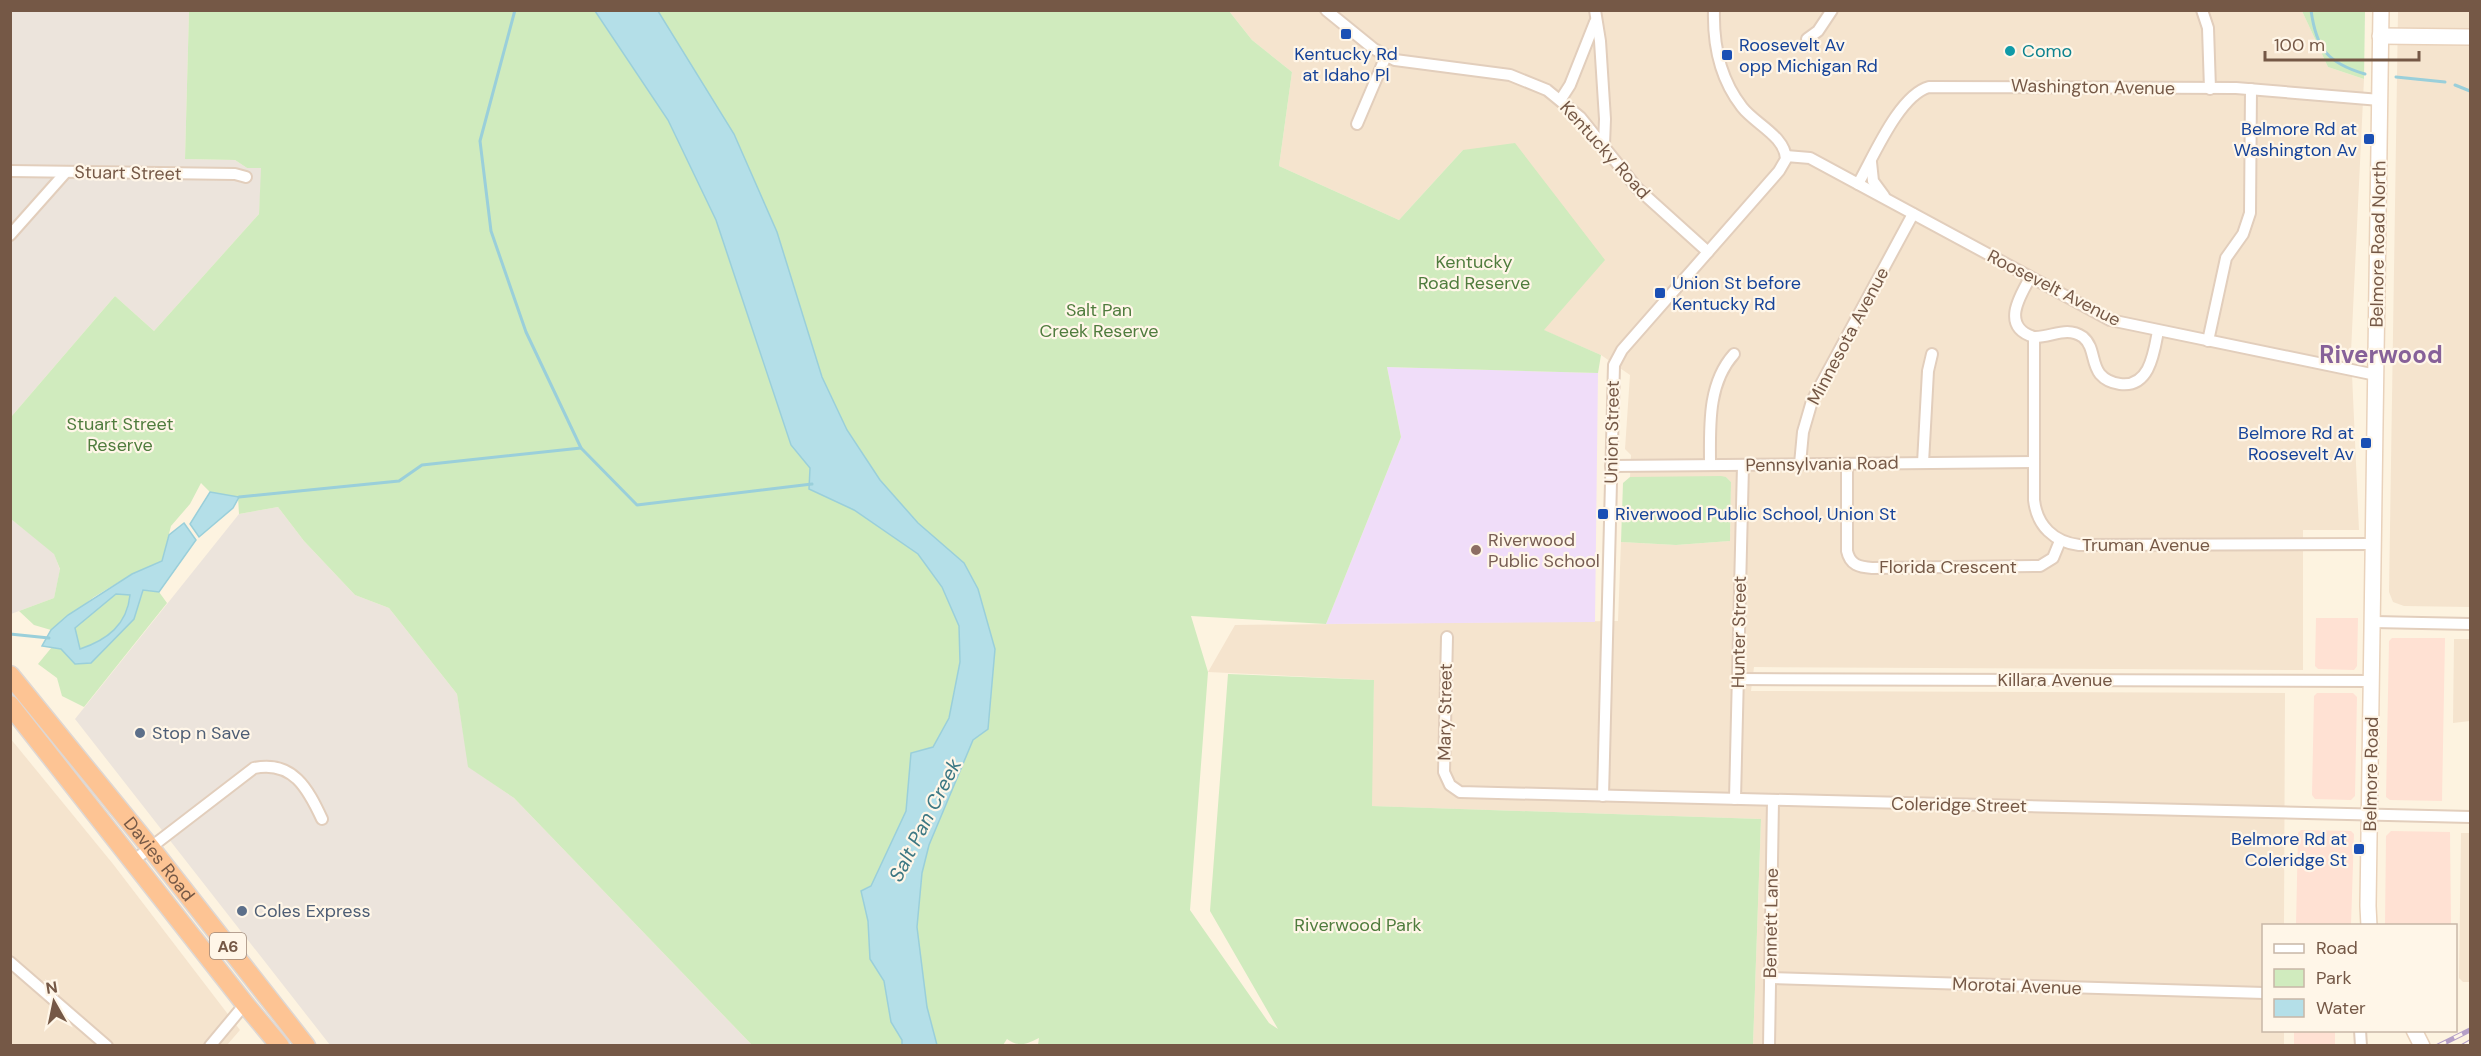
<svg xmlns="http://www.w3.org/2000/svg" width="2481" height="1056" font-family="'DM Sans',sans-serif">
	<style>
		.residential { fill: #f5e4ce }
		.commercial { fill: #ffe1d3 }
		.industrial { fill: #ece4dc }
		.education { fill: #f0ddf9 }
		.green { fill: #d0ebbe }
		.water { fill: #b4dfe8; stroke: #9acfda; stroke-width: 1.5; fill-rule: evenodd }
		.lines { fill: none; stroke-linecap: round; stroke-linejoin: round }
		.stream { stroke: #9acfda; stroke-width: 3 }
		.minor-casing { stroke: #e2cebc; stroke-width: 14 }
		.secondary-casing { stroke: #e9d2bb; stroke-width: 18 }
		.trunk-casing { stroke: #ded7d3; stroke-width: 21 }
		.minor { stroke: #fff; stroke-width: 10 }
		.secondary { stroke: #fff; stroke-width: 15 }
		.trunk { stroke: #fdc494; stroke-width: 18 }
		.rail-casing { stroke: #b59fc7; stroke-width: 5 }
		.rail { stroke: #fff6e8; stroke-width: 3; stroke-dasharray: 9; stroke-linecap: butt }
		.transit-dot { fill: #1a4fb4; stroke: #fff6e8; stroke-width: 2 }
		.culture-dot { fill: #0f9aa8; stroke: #fff6e8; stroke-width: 2 }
		.education-dot { fill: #8d6e63; stroke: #fff6e8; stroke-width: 2 }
		.service-dot { fill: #5c6f8a; stroke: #fff6e8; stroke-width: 2 }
		.labels { text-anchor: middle; stroke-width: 4.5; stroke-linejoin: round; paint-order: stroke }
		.shield { fill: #fff6e8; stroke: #9e8777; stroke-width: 1.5 }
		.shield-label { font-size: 16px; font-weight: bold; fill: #755846 }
		.transit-label { font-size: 18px; fill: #164399; stroke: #fff6e8; text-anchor: start }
		.culture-label { font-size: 18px; fill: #0d838f; stroke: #fff6e8; text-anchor: start }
		.street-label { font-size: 18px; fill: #755846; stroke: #fff6e8 }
		.park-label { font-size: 18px; fill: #4f7c3d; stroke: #fff6e8 }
		.education-label { font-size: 18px; fill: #785e54; stroke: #fff6e8; text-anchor: start }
		.service-label { font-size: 18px; fill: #4e5e75; stroke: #fff6e8; text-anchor: start }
		.water-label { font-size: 20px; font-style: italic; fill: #3c7783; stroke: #fff6e8 }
		.district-label { font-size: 24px; font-weight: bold; fill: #876199; stroke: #fff6e8 }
	</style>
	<rect width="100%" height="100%" fill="#fdf3e0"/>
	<!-- residential -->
	<g class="residential">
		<polygon points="1229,11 2302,11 2328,67 2364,79 2351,352 2359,530 2303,530 2303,670 1754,667 1751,691 2285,693 2284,925 2264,926 2264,1030 2284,1031 2284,1045 1753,1045 1761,819 1371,806 1374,680 1208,672 1235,625 1618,621 1621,542 1676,545 1730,541 1731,482 1726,477 1630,477 1631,455 1625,449 1630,375 1601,355 1543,330 1463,150 1399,220 1279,166 1292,72 1252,40"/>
		<polygon points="2398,11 2470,11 2470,607 2404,606 2393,602 2389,592"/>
		<polygon points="2454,639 2470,639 2470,721 2453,723"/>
		<polygon points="10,738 113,864 240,1030 227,1045 11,1045"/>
		<polygon points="2461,833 2470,833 2470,982 2463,982 2459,978"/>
	</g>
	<!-- commercial -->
	<g class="commercial">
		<polygon points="2316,618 2358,618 2357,666 2354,670 2318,669 2315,666"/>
		<polygon points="2392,638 2445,638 2442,801 2390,800 2386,797 2389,641"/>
		<polygon points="2317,693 2353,693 2357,697 2355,796 2351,800 2315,799 2312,795 2314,696"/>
		<polygon points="2301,830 2351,831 2354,834 2351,925 2296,925 2298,833"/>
		<polygon points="2391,831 2450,832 2451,925 2385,925 2386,836"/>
		<rect x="2294" y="1031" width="41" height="14"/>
	</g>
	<!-- industrial -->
	<g class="industrial">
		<polygon points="11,11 189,11 185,159 235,160 247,168 262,168 259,214 154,331 115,296 11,417"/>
		<polygon points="278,507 304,541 355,595 389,608 457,694 469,767 514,798 752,1045 330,1045 75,719 239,514"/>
		<polygon points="11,519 54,553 60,570 54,598 11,614"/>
	</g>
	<!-- education -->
	<polygon class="education" points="1387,367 1598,373 1595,622 1326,624 1401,437"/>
	<!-- green -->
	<g class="green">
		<polygon points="189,11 595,11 668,120 716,220 791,445 810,468 809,489 854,510 918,554 942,587 959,626 960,662 949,718 933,747 911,753 906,811 871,887 861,891 868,921 870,959 884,981 891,1022 902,1040 902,1045 752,1045 514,798 468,767 457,694 389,608 355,595 304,541 278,507 239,514 238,497 210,492 201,483 190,504 171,526 162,561 132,574 94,597 51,630 34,625 19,611 54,598 60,569 54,554 11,519 11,417 115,296 154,331 259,214 261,168 247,168 235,160 185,159"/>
		<path d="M658 11H1229L1252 40 1292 72 1279 166 1399 220 1463 150 1515 143 1605 260 1544 330 1601 355 1598 373 1387 367 1401 437 1326 624 1191 616 1208 672 1190 910 1269 1023 1278 1029 1210 911 1228 674 1374 680 1372 806 1761 819 1753 1045H1038L1039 1038C1026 1044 1020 1048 1007 1039L1003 1045H937L927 1007 917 927 922 873 929 845 973 740 988 729 995 649 964 563 918 523 880 480 847 430 822 377 777 232 734 134Z"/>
		<polygon points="2302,11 2365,11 2364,79 2328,67"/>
		<polygon points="1721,476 1726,477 1731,482 1730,541 1676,545 1621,542 1623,483 1630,477"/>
		<polygon points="143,590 159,592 167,603 84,707 62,696 57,678 38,664 52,647 61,649 75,664 91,663 134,619"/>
		<path d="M116 594 130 595C126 626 108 638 80 650L74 628Z"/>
	</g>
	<!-- water -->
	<g class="water">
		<polygon points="595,11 658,11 734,134 777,232 822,377 847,430 880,480 918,523 964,563 978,589 995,649 988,729 973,740 929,845 922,873 917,927 927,1007 937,1045 902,1045 902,1040 891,1022 884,981 870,959 868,921 861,891 871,886 906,811 911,753 933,747 949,718 960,662 959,626 942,587 918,554 854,510 809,489 810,468 791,445 716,220 668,120"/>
		<polygon points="210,492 239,497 233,508 199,537 190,524"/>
		<path d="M184 523 196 540 159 592 143 590 134 619 91 663 75 664 61 649 42 646 51 630 68 615 132 574 162 561 169 535ZM116 594 130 595C127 625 107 640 80 649L75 628Z"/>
	</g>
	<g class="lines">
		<!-- stream -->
		<g class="stream">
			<polyline points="515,10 480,141 491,231 526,332 581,448 637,505 812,484"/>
			<path d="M2311 10C2316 48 2327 63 2365 74"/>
			<polyline points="2396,77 2445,82"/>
			<polyline points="2455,85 2470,91"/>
			<polyline points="239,497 399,481 422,465 581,448"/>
			<polyline points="10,634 49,638"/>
		</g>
		<!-- minor casing -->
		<g class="minor-casing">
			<g id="minor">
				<polyline points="1326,10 1374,49 1395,60 1510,75 1547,90 1580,117 1637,188 1708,252"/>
				<polyline points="1595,10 1600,41 1605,119 1604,145"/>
				<polyline points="2202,10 2208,28 2210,89"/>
				<polyline points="1807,39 1818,31 1832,10"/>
				<polyline points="1561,99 1570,85 1595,22"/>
				<polyline points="1357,124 1386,56"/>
				<polyline points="1786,156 1810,158 2110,320 2376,375"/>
				<polyline points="1871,162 1873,181 1884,196"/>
				<polyline points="10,171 235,174 246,177"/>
				<path d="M1858 184C1873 158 1899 95 1929 87L2236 88 2380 100"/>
				<polyline points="10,235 66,172"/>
				<path d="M2030 278C2019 297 2001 327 2034 337"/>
				<path d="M2158 331C2154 352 2150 388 2120 384 2113 383 2105 380 2100 374 2091 363 2095 347 2083 337 2066 325 2051 338 2034 337V500C2037 526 2054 542 2079 545L2374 544"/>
				<polyline points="2208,341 2226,258 2243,234 2250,213 2251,89"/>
				<polyline points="1923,463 1928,371 1932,354"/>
				<polyline points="1800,464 1803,432 1812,401 1913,214"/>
				<path d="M1847 464V551C1850 565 1859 567 1872 568L2040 566 2053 558 2060 541"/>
				<path d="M1710 465C1710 427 1707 384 1734 354"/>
				<polyline points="1611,466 2034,462"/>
				<polyline points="2374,622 2470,624"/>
				<polyline points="1447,637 1444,772 1450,785 1460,792 2470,817"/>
				<polyline points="1738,679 2373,681"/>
				<path d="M1603 796 1614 365 1622 350 1779 171 1786 159C1785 136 1755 124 1742 107 1720 79 1713 45 1714 10"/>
				<polyline points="1735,799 1743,465"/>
				<path d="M133 861 254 768C293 760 308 789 322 819"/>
				<polyline points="10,962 107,1046"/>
				<polyline points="1770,978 2264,993"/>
				<polyline points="2360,1030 2361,1046"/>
				<polyline points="210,1046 245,1004"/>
				<polyline points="1769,1046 1773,800"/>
			</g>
		</g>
		<!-- secondary casing -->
		<g class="secondary-casing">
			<g id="secondary">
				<polyline points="2380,36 2470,37"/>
				<polyline points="2369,926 2368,906 2381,10"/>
				<polyline points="2414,1030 2422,1046"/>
			</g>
		</g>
		<!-- trunk casing -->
		<g class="trunk-casing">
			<g id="trunk">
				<path id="s1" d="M10 675 150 847 306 1046"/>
				<polyline points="10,705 245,1004 280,1046"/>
			</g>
		</g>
		<!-- minor -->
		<use href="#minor" class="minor"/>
		<!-- secondary -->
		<use href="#secondary" class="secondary"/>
		<!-- trunk -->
		<use href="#trunk" class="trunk"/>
		<!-- rail casing -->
		<g class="rail-casing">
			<g id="rail">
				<polyline points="2438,1046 2470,1030"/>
				<polyline points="2463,1046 2470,1042"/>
			</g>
		</g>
		<!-- rail -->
		<use href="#rail" class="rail"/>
	</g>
	<!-- markers -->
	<g class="transit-dot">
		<rect x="1340" y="28" width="12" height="12" rx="3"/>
		<rect x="1721" y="49" width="12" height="12" rx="3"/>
		<rect x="2363" y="133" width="12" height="12" rx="3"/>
		<rect x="1654" y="287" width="12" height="12" rx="3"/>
		<rect x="2360" y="437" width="12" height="12" rx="3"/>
		<rect x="1597" y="508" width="12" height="12" rx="3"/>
		<rect x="2353" y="843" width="12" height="12" rx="3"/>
	</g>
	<circle class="culture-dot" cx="2010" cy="51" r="6"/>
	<circle class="education-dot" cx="1476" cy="550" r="6"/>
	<g class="service-dot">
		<circle cx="140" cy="733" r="6"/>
		<circle cx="242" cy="911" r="6"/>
	</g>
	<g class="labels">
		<!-- shield labels -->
		<rect class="shield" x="210" y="933" width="36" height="26" rx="4.5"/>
		<g class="shield-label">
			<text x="228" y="952">A6</text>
		</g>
		<!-- transit labels -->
		<g class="transit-label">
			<text x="1739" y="51">Roosevelt Av<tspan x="1739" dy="21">opp Michigan Rd</tspan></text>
			<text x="1346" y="60" text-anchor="middle">Kentucky Rd<tspan x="1346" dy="21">at Idaho Pl</tspan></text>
			<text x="2357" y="135" text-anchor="end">Belmore Rd at<tspan x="2357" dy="21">Washington Av</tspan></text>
			<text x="1672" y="289">Union St before<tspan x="1672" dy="21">Kentucky Rd</tspan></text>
			<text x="2354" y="439" text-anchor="end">Belmore Rd at<tspan x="2354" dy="21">Roosevelt Av</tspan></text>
			<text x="1615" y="520">Riverwood Public School, Union St</text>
			<text x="2347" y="845" text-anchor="end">Belmore Rd at<tspan x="2347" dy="21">Coleridge St</tspan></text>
		</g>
		<!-- culture labels -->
		<g class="culture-label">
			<text x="2022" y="57">Como</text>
		</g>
		<!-- street labels -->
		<g class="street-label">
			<text transform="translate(2093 87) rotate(1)" y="6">Washington Avenue</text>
			<text transform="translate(1605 150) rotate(48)" y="6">Kentucky Road</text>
			<text transform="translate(128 173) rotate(1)" y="6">Stuart Street</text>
			<text transform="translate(2378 244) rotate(-89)" y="6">Belmore Road North</text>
			<text transform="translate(2054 288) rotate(27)" y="6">Roosevelt Avenue</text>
			<text transform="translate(1848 336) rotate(-62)" y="6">Minnesota Avenue</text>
			<text transform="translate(1612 432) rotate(-89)" y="6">Union Street</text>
			<text transform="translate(1822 464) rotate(-1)" y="6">Pennsylvania Road</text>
			<text x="2146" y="551">Truman Avenue</text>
			<text x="1948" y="573">Florida Crescent</text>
			<text transform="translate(1739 632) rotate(-89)" y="6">Hunter Street</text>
			<text x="2055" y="686">Killara Avenue</text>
			<text transform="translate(1445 712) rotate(-89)" y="6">Mary Street</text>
			<text transform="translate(2371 774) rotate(-89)" y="6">Belmore Road</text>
			<text transform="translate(1959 805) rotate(1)" y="6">Coleridge Street</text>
			<text dy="6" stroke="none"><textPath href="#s1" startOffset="237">Davies Road</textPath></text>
			<text transform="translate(1771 923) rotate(-89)" y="6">Bennett Lane</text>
			<text transform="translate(2017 986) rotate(2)" y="6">Morotai Avenue</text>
		</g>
		<!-- park labels -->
		<g class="park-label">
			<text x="1474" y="268">Kentucky<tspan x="1474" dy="21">Road Reserve</tspan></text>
			<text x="1099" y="316">Salt Pan<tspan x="1099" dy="21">Creek Reserve</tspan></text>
			<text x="120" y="430">Stuart Street<tspan x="120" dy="21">Reserve</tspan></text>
			<text x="1358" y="931">Riverwood Park</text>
		</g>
		<!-- education labels -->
		<g class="education-label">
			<text x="1488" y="546">Riverwood<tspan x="1488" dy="21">Public School</tspan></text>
		</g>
		<!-- service labels -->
		<g class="service-label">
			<text x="152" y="739">Stop n Save</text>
			<text x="254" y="917">Coles Express</text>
		</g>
		<!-- water labels -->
		<g class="water-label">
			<text transform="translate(925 820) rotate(-63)" y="7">Salt Pan Creek</text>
		</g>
		<!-- district labels -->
		<g class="district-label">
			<text x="2381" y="363">Riverwood</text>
		</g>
	</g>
	<!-- border -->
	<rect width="2481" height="1056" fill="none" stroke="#755846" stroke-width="24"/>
	<!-- legend -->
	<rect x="2262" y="924" width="195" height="108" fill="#fff6e8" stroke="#c8b7a7" stroke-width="1.5"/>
	<rect x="2274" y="944" width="30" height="9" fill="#ffffff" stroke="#c8b7a7" stroke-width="1.5"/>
	<text x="2316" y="954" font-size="18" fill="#755846">Road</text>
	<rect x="2274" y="969" width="30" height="18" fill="#d0ebbe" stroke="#c8b7a7" stroke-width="1.5"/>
	<text x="2316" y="984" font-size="18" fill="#755846">Park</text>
	<rect x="2274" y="999" width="30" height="18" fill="#b4dfe8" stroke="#c8b7a7" stroke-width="1.5"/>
	<text x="2316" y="1014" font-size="18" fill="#755846">Water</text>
	<!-- north arrow -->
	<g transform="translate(54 1002) rotate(351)" stroke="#fff6e8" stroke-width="4.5" paint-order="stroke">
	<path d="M0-4.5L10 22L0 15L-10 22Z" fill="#755846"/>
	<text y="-9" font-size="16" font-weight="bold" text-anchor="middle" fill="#755846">N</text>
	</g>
	<!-- scale -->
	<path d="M2265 51v9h154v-9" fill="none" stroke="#755846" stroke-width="3"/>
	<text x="2274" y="51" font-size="18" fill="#755846" stroke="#fff6e8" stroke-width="4.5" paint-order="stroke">100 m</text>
</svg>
